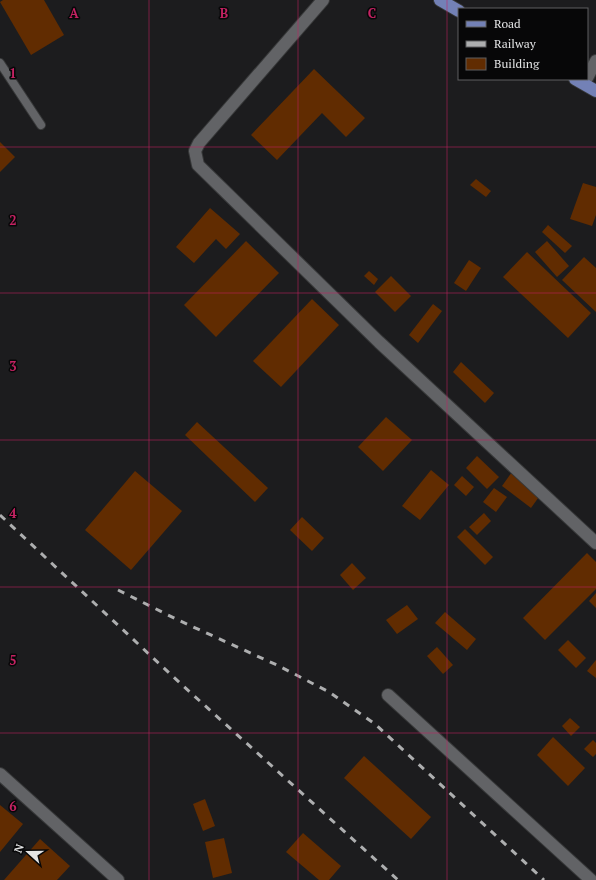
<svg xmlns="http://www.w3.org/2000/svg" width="596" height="880" font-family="'PT Serif',serif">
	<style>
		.building { fill: #612c01 }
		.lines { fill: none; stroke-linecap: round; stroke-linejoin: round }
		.lane-casing { stroke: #373839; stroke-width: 10 }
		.street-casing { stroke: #373839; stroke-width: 14 }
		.primary-casing { stroke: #373839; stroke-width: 14 }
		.lane { stroke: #626366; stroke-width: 8 }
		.street { stroke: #626366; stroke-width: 12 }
		.primary { stroke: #7381b6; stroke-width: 12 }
		.rail { stroke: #adaeaf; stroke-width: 3; stroke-dasharray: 7 7; stroke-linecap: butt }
		.grid { fill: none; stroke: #c42262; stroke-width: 1; stroke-opacity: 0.55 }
		.grid-label { font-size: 13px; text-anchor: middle; font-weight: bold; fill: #c42262; stroke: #070708; stroke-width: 3; stroke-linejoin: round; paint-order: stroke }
	</style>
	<rect width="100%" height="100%" fill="#1c1c1e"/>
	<!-- building -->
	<g class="building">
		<polygon points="3,0 44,0 64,35 31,55 0,2"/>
		<polygon points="314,69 365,118 346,137 322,113 277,160 251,135"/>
		<polygon points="0,142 15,157 0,172"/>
		<polygon points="476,179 491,191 486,197 470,185"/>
		<polygon points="583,183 596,187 596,215 592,226 570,219"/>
		<polygon points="210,208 240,234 226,249 216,239 194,263 176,247"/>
		<polygon points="548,225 572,246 565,253 542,232"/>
		<polygon points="246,241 279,273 216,337 184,305"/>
		<polygon points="547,241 569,266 557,277 535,252"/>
		<polygon points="527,252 591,313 568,338 503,277"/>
		<polygon points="584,257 596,268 596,312 562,280"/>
		<polygon points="469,260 481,268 466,291 454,283"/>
		<polygon points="369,271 378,279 374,285 364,276"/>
		<polygon points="391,276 411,296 395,312 375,292"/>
		<polygon points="312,299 339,325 281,387 253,361"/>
		<polygon points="433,304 442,311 418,343 409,335"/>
		<polygon points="461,362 494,393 485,403 453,372"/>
		<polygon points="386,417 412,440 383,471 358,447"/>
		<polygon points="197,422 268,488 255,502 185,435"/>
		<polygon points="477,456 499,477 487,489 466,468"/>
		<polygon points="431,470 449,485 420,520 402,506"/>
		<polygon points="135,471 182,511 131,570 85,530"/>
		<polygon points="512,472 541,494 531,508 502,486"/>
		<polygon points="462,476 474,487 466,496 454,485"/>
		<polygon points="494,488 507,497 496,512 483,502"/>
		<polygon points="484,513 491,521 477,535 469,527"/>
		<polygon points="302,517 324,538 312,551 290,530"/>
		<polygon points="465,529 493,557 485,565 457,537"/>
		<polygon points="587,553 596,562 596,589 545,640 523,618"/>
		<polygon points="352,563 366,578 353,590 340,575"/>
		<polygon points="596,593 596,608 589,601"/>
		<polygon points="407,605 418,619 397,634 386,620"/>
		<polygon points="445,612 476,639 467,650 435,623"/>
		<polygon points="568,640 586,658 576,668 558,650"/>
		<polygon points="437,647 453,665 443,674 427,656"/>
		<polygon points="596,660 596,678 587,671"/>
		<polygon points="570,718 580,727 571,736 562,726"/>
		<polygon points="553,737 585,768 568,786 537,755"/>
		<polygon points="593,740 596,743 596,754 593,757 584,749"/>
		<polygon points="364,756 431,817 411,839 344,778"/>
		<polygon points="205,799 215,826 203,831 193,804"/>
		<polygon points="0,805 23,824 0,852"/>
		<polygon points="303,833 341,866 329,880 319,880 286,852"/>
		<polygon points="224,838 232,873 213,878 205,842"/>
		<polygon points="40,839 70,866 57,880 4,880"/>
	</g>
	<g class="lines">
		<!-- lane casing -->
		<g class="lane-casing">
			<polyline id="lane" points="0,63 41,125"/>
		</g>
		<!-- street casing -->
		<g class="street-casing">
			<g id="street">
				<polyline points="323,0 199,143 195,151 198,165 379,342 596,543"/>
				<polyline points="587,78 596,61"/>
				<polyline points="388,695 591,880"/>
				<polyline points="0,774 118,880"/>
			</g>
		</g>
		<!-- primary casing -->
		<g class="primary-casing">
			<g id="primary">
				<polyline points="440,0 459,11"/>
				<polyline points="575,79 596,91"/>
			</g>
		</g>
		<!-- lane -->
		<use href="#lane" class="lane"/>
		<!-- street -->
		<use href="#street" class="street"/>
		<!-- primary -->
		<use href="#primary" class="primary"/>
		<!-- rail -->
		<g class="rail">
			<polyline points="0,515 181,684 398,880"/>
			<polyline points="118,590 178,620 279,666 329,692 375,724 544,880"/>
		</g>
	</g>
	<!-- grid -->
	<path class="grid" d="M149 0V880M298 0V880M447 0V880M0 147H596M0 293H596M0 440H596M0 587H596M0 733H596"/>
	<g class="grid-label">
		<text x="74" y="18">A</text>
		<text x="224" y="18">B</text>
		<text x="372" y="18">C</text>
		<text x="13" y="78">1</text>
		<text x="13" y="225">2</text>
		<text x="13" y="371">3</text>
		<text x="13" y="518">4</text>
		<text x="13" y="665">5</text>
		<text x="13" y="811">6</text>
	</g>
	<!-- legend -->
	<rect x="458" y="8" width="130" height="72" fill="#070708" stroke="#5f5f60"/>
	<rect x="466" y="21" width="20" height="6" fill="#7381b6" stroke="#5f5f60"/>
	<text x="494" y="28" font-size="12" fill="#e3e4e5">Road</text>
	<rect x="466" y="41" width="20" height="6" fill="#adaeaf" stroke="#5f5f60"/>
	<text x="494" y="48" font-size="12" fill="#e3e4e5">Railway</text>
	<rect x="466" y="58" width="20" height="12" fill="#612c01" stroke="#5f5f60"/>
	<text x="494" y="68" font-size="12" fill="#e3e4e5">Building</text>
	<!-- north arrow -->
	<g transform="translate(28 852) rotate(291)" stroke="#070708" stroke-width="3" paint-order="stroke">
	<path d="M0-3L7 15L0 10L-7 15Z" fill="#e3e4e5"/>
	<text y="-6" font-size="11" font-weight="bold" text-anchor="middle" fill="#e3e4e5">N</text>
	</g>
</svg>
